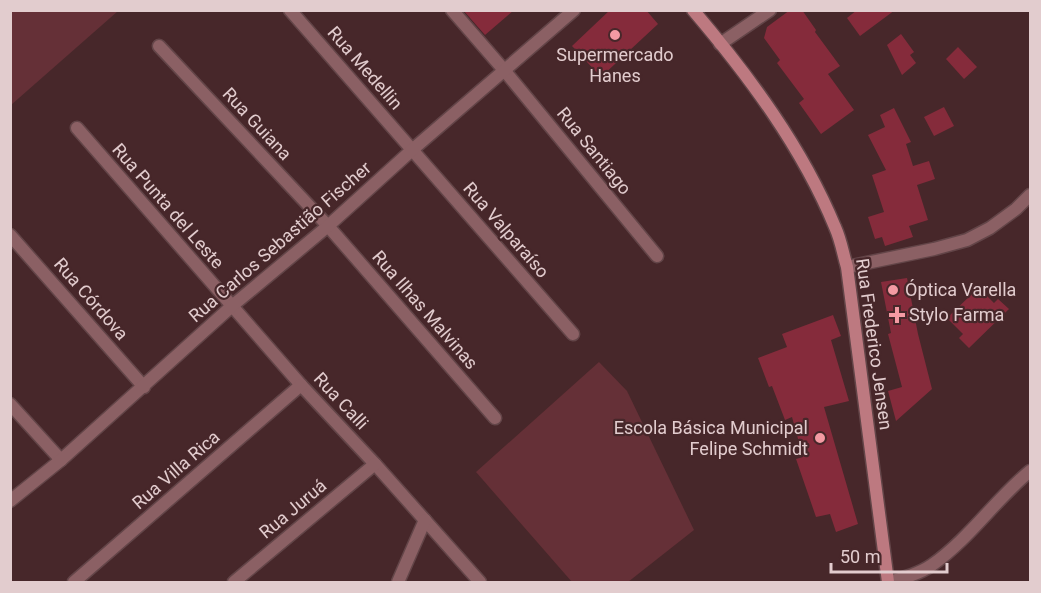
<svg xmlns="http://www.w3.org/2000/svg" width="1041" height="593" font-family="Roboto,sans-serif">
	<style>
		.green { fill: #653037 }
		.building { fill: #852b3b }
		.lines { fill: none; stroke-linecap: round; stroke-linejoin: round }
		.street-casing { stroke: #634548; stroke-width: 15 }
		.secondary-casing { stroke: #634548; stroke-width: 15 }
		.street { stroke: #8b6064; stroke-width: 12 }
		.secondary { stroke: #bd7980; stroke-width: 12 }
		.poi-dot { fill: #f49aa3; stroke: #47272a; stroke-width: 2 }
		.labels { text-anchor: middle; stroke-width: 4.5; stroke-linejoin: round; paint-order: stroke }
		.poi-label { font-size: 18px; fill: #e2ccce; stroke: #47272a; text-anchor: start }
		.street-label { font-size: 18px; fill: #e2ccce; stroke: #47272a }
	</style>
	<rect width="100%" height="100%" fill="#47272a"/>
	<!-- green -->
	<g class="green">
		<polygon points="11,10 118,10 118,11 11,105"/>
		<polygon points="599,362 627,391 694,530 628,582 572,582 476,472"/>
	</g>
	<!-- building -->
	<g class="building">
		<polygon points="463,10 514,10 485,35"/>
		<polygon points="610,10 646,10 658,24 601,77 572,46"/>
		<polygon points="790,10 802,10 816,30 815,32 840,66 828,74 854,110 821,134 799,103 804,99 777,63 780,60 764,38 767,27"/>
		<polygon points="857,10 895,10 860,36 847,18"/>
		<polygon points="901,34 914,52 910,55 916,63 902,75 887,45"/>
		<polygon points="958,47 977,67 964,79 946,59"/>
		<polygon points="944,107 954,126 934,136 924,117"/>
		<polygon points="894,108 911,142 906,144 913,166 929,161 935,179 917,185 928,220 909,226 913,237 885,246 882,237 875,239 868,217 884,212 872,175 886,170 868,135 885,127 880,115"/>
		<polygon points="907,278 918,334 932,389 896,421 888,391 902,387 888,334 891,333 881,282"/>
		<polygon points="982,291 994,303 998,299 1009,309 969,348 959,338 963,334 947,318 974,292 978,296"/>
		<polygon points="833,315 841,336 831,340 849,401 824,407 858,524 836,532 830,514 816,517 796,459 803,457 792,417 785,420 772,386 769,387 758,358 787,347 782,334"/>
	</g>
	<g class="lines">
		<!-- street casing -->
		<g class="street-casing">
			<g id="street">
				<polyline points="290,10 573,334"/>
				<polyline points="452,10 504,70 657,256"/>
				<polyline points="720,44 770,10"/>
				<polyline points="159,46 328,226 495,418"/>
				<polyline points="77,128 301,385 375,464 480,582"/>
				<polyline points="10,235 144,387"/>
				<polyline points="847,267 934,249 967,240 990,228 1016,209 1030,195"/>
				<polyline points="10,404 61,460"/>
				<polyline points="10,501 61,460 232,306 328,226 412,150 574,10"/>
				<polyline points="74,582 301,385"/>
				<polyline points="234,582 375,464"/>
				<polyline points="398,582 425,520"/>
				<path d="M888 582C903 578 919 574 932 565 969 539 995 500 1030 471"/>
			</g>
		</g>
		<!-- secondary casing -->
		<g class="secondary-casing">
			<path id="secondary" d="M693 10C749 76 802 147 835 227 841 240 843 254 847 267L888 582"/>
		</g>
		<!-- street -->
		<use href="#street" class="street"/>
		<!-- secondary -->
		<use href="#secondary" class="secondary"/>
	</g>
	<!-- markers -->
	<g class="poi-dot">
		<circle cx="615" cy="35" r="6"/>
		<circle cx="893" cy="290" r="6"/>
		<path d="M894 306h6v6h6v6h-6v6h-6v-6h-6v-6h6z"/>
		<circle cx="820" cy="438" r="6"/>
	</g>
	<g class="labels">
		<!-- poi labels -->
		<g class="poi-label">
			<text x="615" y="61" text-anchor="middle">Supermercado<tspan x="615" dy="21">Hanes</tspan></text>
			<text x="905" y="296">Óptica Varella</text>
			<text x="909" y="321">Stylo Farma</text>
			<text x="808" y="434" text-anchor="end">Escola Básica Municipal<tspan x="808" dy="21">Felipe Schmidt</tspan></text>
		</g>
		<!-- street labels -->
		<g class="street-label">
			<text transform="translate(365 68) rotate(49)" y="6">Rua Medellin</text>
			<text transform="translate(257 124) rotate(47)" y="6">Rua Guiana</text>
			<text transform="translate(594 151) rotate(51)" y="6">Rua Santiago</text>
			<text transform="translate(168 206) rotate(49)" y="6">Rua Punta del Leste</text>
			<text transform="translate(506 230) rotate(49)" y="6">Rua Valparaíso</text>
			<text transform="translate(280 242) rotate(-41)" y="6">Rua Carlos Sebastião Fischer</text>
			<text transform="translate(91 299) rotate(49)" y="6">Rua Córdova</text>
			<text transform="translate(425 310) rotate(49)" y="6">Rua Ilhas Malvinas</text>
			<text transform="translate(874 344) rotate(82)" y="6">Rua Frederico Jensen</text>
			<text transform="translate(341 401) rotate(47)" y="6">Rua Calli</text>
			<text transform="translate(176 470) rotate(-41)" y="6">Rua Villa Rica</text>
			<text transform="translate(293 509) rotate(-40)" y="6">Rua Juruá</text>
		</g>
	</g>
	<!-- border -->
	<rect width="1041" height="593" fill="none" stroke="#e2ccce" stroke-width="24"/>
	<!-- scale -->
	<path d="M831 563v9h116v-9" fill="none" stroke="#e2ccce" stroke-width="3"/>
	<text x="840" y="563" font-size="18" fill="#e2ccce" stroke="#47272a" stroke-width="4.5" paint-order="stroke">50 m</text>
</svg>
